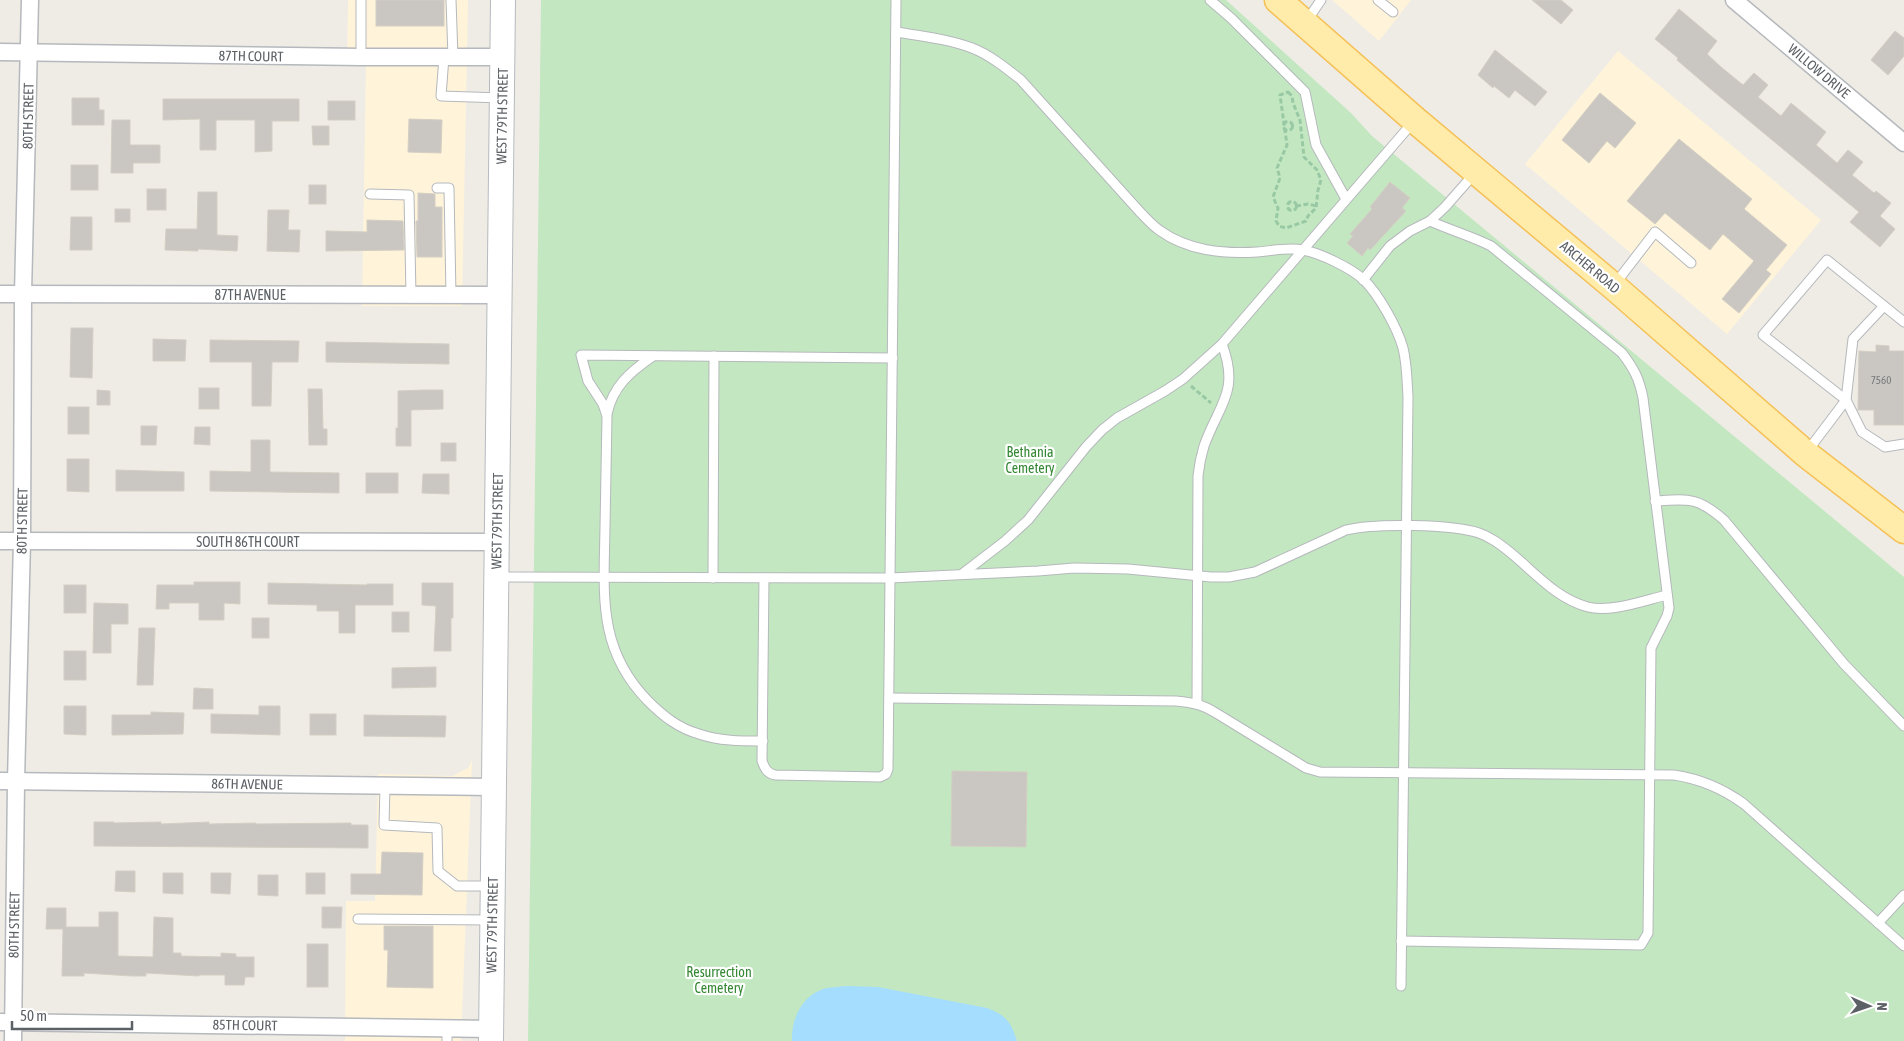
<svg xmlns="http://www.w3.org/2000/svg" width="1904" height="1041" font-family="'Asap Condensed',sans-serif">
	<style>
		.commercial { fill: #fff4da }
		.green { fill: #c3e8c1 }
		.water { fill: #a5ddff }
		.building { fill: #cac7c2; stroke: #d4cec3 }
		.lines { fill: none; stroke-linecap: round; stroke-linejoin: round }
		.service-casing { stroke: #b5b8bc; stroke-width: 11 }
		.minor-casing { stroke: #b5b8bc; stroke-width: 19 }
		.secondary-casing { stroke: #b6babf; stroke-width: 26 }
		.primary-casing { stroke: #f5c058; stroke-width: 29 }
		.path { stroke: #99c9a4; stroke-width: 3; stroke-dasharray: 5 2.5; stroke-linecap: butt }
		.service { stroke: #fff; stroke-width: 9 }
		.minor { stroke: #fff; stroke-width: 16 }
		.secondary { stroke: #fff; stroke-width: 24 }
		.primary { stroke: #ffecaa; stroke-width: 26 }
		.labels { text-anchor: middle; stroke-width: 4.5; stroke-linejoin: round; paint-order: stroke }
		.number-label { font-size: 11px; fill: #787a7d }
		.street-label { font-size: 14px; fill: #5c6166; stroke: #fff }
		.park-label { font-size: 14px; fill: #348733; stroke: #fff }
	</style>
	<rect width="100%" height="100%" fill="#efece5"/>
	<!-- commercial -->
	<g class="commercial">
		<polygon points="348,0 468,0 462,306 362,306 366,64 347,64"/>
		<polygon points="1332,0 1411,0 1379,41"/>
		<polygon points="1618,51 1821,220 1727,334 1525,164"/>
		<polygon points="472,760 461,1041 345,1041 346,901 375,901 378,774 453,776 468,768"/>
	</g>
	<!-- green -->
	<polygon class="green" points="541,0 1226,0 1351,113 1372,136 1904,577 1904,1041 528,1041"/>
	<!-- water -->
	<path class="water" d="M847 986 878 987 987 1008C1006 1015 1011 1022 1017 1041H792C791 1020 801 997 823 989 830 987 839 987 847 986Z"/>
	<!-- building -->
	<g class="building">
		<rect x="376" y="0" width="68" height="26"/>
		<polygon points="1532,0 1561,0 1573,10 1561,24"/>
		<polygon points="1679,9 1717,41 1707,54 1721,67 1743,85 1754,73 1768,85 1758,97 1781,116 1791,103 1826,132 1816,145 1837,163 1848,150 1863,162 1852,175 1874,193 1876,191 1891,203 1880,216 1895,229 1880,247 1850,222 1859,212 1713,91 1677,60 1678,58 1655,39"/>
		<polygon points="1895,31 1904,38 1904,56 1888,75 1871,60"/>
		<polygon points="1495,50 1547,92 1535,106 1516,91 1515,90 1509,98 1494,86 1493,88 1478,75"/>
		<polygon points="1600,93 1636,123 1615,148 1607,141 1589,163 1562,140"/>
		<polygon points="72,98 99,98 99,110 104,110 104,125 72,125"/>
		<polygon points="163,99 299,99 299,121 272,121 272,151 255,152 255,120 216,120 216,150 200,150 200,119 163,120"/>
		<rect x="328" y="101" width="27" height="19"/>
		<polygon points="409,119 442,120 441,153 408,152"/>
		<polygon points="112,120 130,120 130,145 160,145 160,163 133,163 133,173 111,173"/>
		<polygon points="312,126 329,126 329,145 313,145"/>
		<polygon points="1679,139 1752,199 1744,209 1787,245 1766,270 1771,274 1739,313 1722,299 1754,261 1723,234 1710,250 1665,213 1655,224 1627,201"/>
		<rect x="71" y="165" width="27" height="25"/>
		<polygon points="1390,182 1410,198 1402,208 1406,211 1370,250 1368,248 1362,256 1347,243 1353,236 1350,234 1372,209 1370,207"/>
		<rect x="309" y="185" width="17" height="19"/>
		<rect x="147" y="189" width="19" height="21"/>
		<polygon points="198,192 217,192 217,235 238,236 237,251 198,249 198,251 165,250 166,229 197,229"/>
		<polygon points="418,193 435,194 435,207 442,207 442,257 417,257 416,221 418,221"/>
		<rect x="115" y="209" width="15" height="13"/>
		<polygon points="268,210 289,210 288,230 300,230 299,252 267,251"/>
		<polygon points="71,217 92,217 92,250 70,250"/>
		<polygon points="367,220 403,221 404,250 326,251 326,231 367,232"/>
		<polygon points="71,328 93,328 92,378 70,377"/>
		<polygon points="153,339 186,340 185,361 153,361"/>
		<polygon points="210,340 299,341 298,362 272,362 271,406 252,406 252,362 210,362"/>
		<polygon points="326,342 449,344 449,364 326,362"/>
		<polygon points="1876,345 1889,346 1889,351 1904,351 1904,425 1874,425 1874,410 1858,410 1859,351 1876,352"/>
		<rect x="199" y="388" width="20" height="21"/>
		<polygon points="308,389 322,389 323,429 327,429 327,445 309,445"/>
		<polygon points="97,390 110,391 110,405 97,405"/>
		<polygon points="423,390 443,390 443,409 411,410 411,446 396,446 396,428 398,428 398,391"/>
		<rect x="68" y="407" width="21" height="27"/>
		<polygon points="141,426 157,426 156,445 141,445"/>
		<polygon points="195,427 210,427 210,445 194,444"/>
		<polygon points="251,440 270,440 270,472 339,473 339,493 210,491 210,471 251,472"/>
		<rect x="441" y="443" width="15" height="18"/>
		<polygon points="67,459 89,459 89,492 67,491"/>
		<polygon points="116,470 184,472 184,491 116,491"/>
		<rect x="366" y="473" width="32" height="20"/>
		<polygon points="423,474 449,474 449,494 422,493"/>
		<polygon points="194,582 240,582 240,604 224,603 224,620 199,620 199,603 169,603 169,609 156,609 157,585 194,585"/>
		<polygon points="268,583 367,585 367,584 393,584 393,605 355,605 355,633 339,633 339,611 317,611 317,605 268,604"/>
		<polygon points="422,583 453,583 453,618 451,618 451,651 434,651 436,606 422,605"/>
		<rect x="64" y="585" width="22" height="28"/>
		<polygon points="94,603 128,604 128,624 111,624 111,653 93,653"/>
		<rect x="392" y="612" width="17" height="20"/>
		<rect x="252" y="618" width="17" height="20"/>
		<polygon points="139,628 155,628 153,685 137,685"/>
		<rect x="64" y="651" width="22" height="29"/>
		<polygon points="436,667 436,687 392,688 392,668"/>
		<polygon points="194,688 213,689 213,709 193,709"/>
		<polygon points="64,706 86,706 86,735 64,734"/>
		<polygon points="259,706 280,706 280,735 211,733 211,714 259,715"/>
		<polygon points="151,712 184,713 183,734 112,735 112,715 151,715"/>
		<rect x="310" y="714" width="26" height="21"/>
		<polygon points="364,715 446,716 445,737 364,736"/>
		<polygon points="952,771 1027,772 1026,847 951,846"/>
		<polygon points="94,822 114,822 114,823 161,822 161,824 209,822 209,824 256,823 256,824 351,823 351,825 368,825 368,848 94,846"/>
		<polygon points="382,852 423,853 422,895 351,894 351,874 381,874"/>
		<polygon points="116,871 135,871 135,892 115,891"/>
		<polygon points="163,873 183,873 183,894 163,893"/>
		<polygon points="211,873 231,873 230,894 211,893"/>
		<rect x="306" y="873" width="19" height="21"/>
		<polygon points="258,875 278,875 278,896 258,895"/>
		<polygon points="322,907 342,907 341,928 322,928"/>
		<polygon points="47,908 66,908 66,927 99,927 99,912 118,912 118,956 153,957 154,917 173,918 173,953 181,953 181,956 221,957 221,953 236,954 236,957 254,957 254,977 245,977 244,985 225,985 225,975 199,975 199,976 146,973 146,976 132,976 84,973 84,976 62,976 63,929 46,929"/>
		<polygon points="384,926 433,926 433,988 387,987 388,950 384,950"/>
		<rect x="307" y="944" width="21" height="43"/>
	</g>
	<g class="lines">
		<!-- service casing -->
		<g class="service-casing">
			<g id="service">
				<polyline points="451,0 453,57"/>
				<polyline points="1210,0 1231,18 1305,92 1316,145 1346,199"/>
				<polyline points="1378,0 1393,12"/>
				<polyline points="1306,22 1321,0"/>
				<path d="M896 32C921 36 948 39 972 48 990 55 1006 68 1021 80L1140 212C1146 218 1152 225 1159 230 1188 251 1223 254 1257 252 1272 251 1288 247 1303 250 1320 253 1351 268 1364 280 1379 295 1397 327 1403 348 1407 364 1407 381 1408 397L1401 986"/>
				<polyline points="361,57 361,0"/>
				<polyline points="444,57 441,96 502,98"/>
				<polyline points="437,188 449,188 451,295"/>
				<polyline points="370,194 409,195 411,295"/>
				<polyline points="1363,280 1390,246 1410,231 1430,221 1445,207 1474,174"/>
				<polyline points="1615,284 1655,232 1691,263"/>
				<polyline points="1884,306 1853,339 1846,400 1862,432 1885,447 1904,444"/>
				<path d="M607 414C613 386 630 372 653 356"/>
				<polyline points="1806,453 1846,400 1763,335 1827,260 1904,322"/>
				<path d="M1655 501C1689 499 1698 497 1724 520L1844 664 1904 726"/>
				<polyline points="962,574 1005,541 1028,520 1086,447 1102,430 1117,418 1165,391 1183,379 1222,344 1414,121"/>
				<path d="M497 577 890 578 1038 571 1074 568 1128 569 1211 577H1229L1255 572 1346 530C1374 523 1452 524 1479 533 1491 537 1501 545 1511 553 1535 573 1557 599 1588 607 1611 613 1645 600 1667 595"/>
				<polyline points="713,578 714,356"/>
				<path d="M764 578 762 761C765 769 767 773 775 775L880 777 886 774 888 769 896 0"/>
				<path d="M889 698 1176 701C1194 703 1201 704 1216 713L1306 768 1320 772 1674 775C1701 779 1722 788 1744 804L1904 946"/>
				<path d="M1197 703 1198 476C1199 466 1201 456 1204 446 1219 404 1240 392 1222 344"/>
				<path d="M763 741C741 741 719 741 699 734 678 728 663 716 648 701 597 649 604 594 605 527 606 490 606 453 607 416L603 404 588 381 581 355 893 358"/>
				<polyline points="385,785 384,825 437,828 438,871 457,886 492,886"/>
				<polyline points="358,919 492,920"/>
				<polyline points="1878,923 1904,895"/>
				<path d="M1401 941 1641 945 1648 933 1651 648 1667 616 1669 608 1643 398C1639 378 1634 369 1622 353L1491 246C1471 236 1450 230 1430 221"/>
				<polyline points="447,1028 447,1041"/>
			</g>
		</g>
		<!-- minor casing -->
		<g class="minor-casing">
			<g id="minor">
				<polyline points="1734,0 1904,143"/>
				<polyline points="0,52 361,57 502,57"/>
				<polyline points="0,294 500,295"/>
				<polyline points="0,541 497,542"/>
				<polyline points="0,781 494,787"/>
				<polyline points="0,1022 491,1029"/>
				<polyline points="13,1041 16,781 22,541 23,294 30,0"/>
			</g>
		</g>
		<!-- secondary casing -->
		<g class="secondary-casing">
			<polyline id="secondary" points="491,1041 503,0"/>
		</g>
		<!-- primary casing -->
		<g class="primary-casing">
			<polyline id="primary" points="1278,0 1415,120 1613,286 1806,454 1904,530"/>
		</g>
		<!-- path -->
		<g class="path">
			<polygon points="1288,92 1292,96 1293,103 1300,120 1304,157 1317,170 1321,180 1318,190 1316,208 1308,216 1306,221 1286,228 1279,226 1276,221 1278,208 1273,197 1280,178 1277,168 1287,145 1280,95"/>
			<circle cx="1288" cy="126" r="4.5"/>
			<circle cx="1292" cy="206" r="4.5"/>
			<polyline points="1296,206 1308,204 1317,206"/>
			<polyline points="1191,386 1211,403"/>
		</g>
		<!-- service -->
		<use href="#service" class="service"/>
		<!-- minor -->
		<use href="#minor" class="minor"/>
		<!-- secondary -->
		<use href="#secondary" class="secondary"/>
		<!-- primary -->
		<use href="#primary" class="primary"/>
	</g>
	<g class="labels">
		<!-- number labels -->
		<g class="number-label">
			<text x="1881" y="384">7560</text>
		</g>
		<!-- street labels -->
		<g class="street-label">
			<text transform="translate(251 56) rotate(1)" y="5">87TH COURT</text>
			<text transform="translate(1819 71) rotate(40)" y="5">WILLOW DRIVE</text>
			<text transform="translate(28 116) rotate(-89)" y="5">80TH STREET</text>
			<text transform="translate(502 116) rotate(-89)" y="5">WEST 79TH STREET</text>
			<text transform="translate(1590 267) rotate(40)" y="5">ARCHER ROAD</text>
			<text x="250" y="300">87TH AVENUE</text>
			<text transform="translate(22 521) rotate(-89)" y="5">80TH STREET</text>
			<text transform="translate(497 521) rotate(-89)" y="5">WEST 79TH STREET</text>
			<text x="248" y="547">SOUTH 86TH COURT</text>
			<text transform="translate(247 784) rotate(1)" y="5">86TH AVENUE</text>
			<text transform="translate(14 925) rotate(-89)" y="5">80TH STREET</text>
			<text transform="translate(492 925) rotate(-89)" y="5">WEST 79TH STREET</text>
			<text transform="translate(245 1025) rotate(1)" y="5">85TH COURT</text>
		</g>
		<!-- park labels -->
		<g class="park-label">
			<text x="1030" y="457">Bethania<tspan x="1030" dy="16">Cemetery</tspan></text>
			<text x="719" y="977">Resurrection<tspan x="719" dy="16">Cemetery</tspan></text>
		</g>
	</g>
	<!-- north arrow -->
	<g transform="translate(1869 1006) rotate(92)" stroke="#ffffff" stroke-width="4" paint-order="stroke">
	<path d="M0-4L9 19L0 12L-9 19Z" fill="#5c6166"/>
	<text y="-8" font-size="14" font-weight="bold" text-anchor="middle" fill="#5c6166">N</text>
	</g>
	<!-- scale -->
	<path d="M12 1021v8h120v-8" fill="none" stroke="#5c6166" stroke-width="2.5"/>
	<text x="20" y="1021" font-size="15" fill="#5c6166" stroke="#ffffff" stroke-width="4" paint-order="stroke">50 m</text>
</svg>
